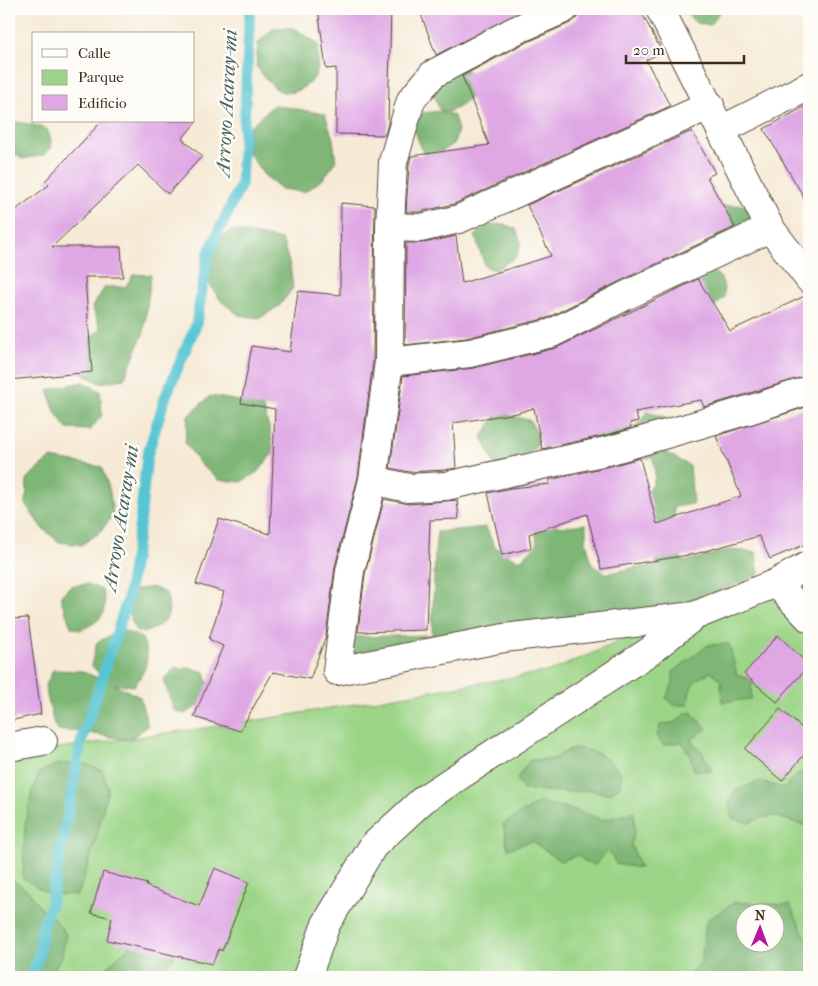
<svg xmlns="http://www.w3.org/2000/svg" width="818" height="986" font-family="'IM FELL French Canon',serif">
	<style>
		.green { fill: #9cd587; stroke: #6c8052; fill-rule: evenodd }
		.forest { fill: #7db674; stroke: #5c7049; fill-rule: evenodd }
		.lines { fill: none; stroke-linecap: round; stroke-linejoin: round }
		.stream { stroke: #59c5d3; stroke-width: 11 }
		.building { fill: #dfa8e5 }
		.street-casing { stroke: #57473a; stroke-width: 30 }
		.street { stroke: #fff; stroke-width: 28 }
		.labels { text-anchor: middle; stroke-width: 5; stroke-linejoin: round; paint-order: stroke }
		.water-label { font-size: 20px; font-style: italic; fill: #46605d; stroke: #fdfcf7 }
	</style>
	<rect width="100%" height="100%" fill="#fdfcf7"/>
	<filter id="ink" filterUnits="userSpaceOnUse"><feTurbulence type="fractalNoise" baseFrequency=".02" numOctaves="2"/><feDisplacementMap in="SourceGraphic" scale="10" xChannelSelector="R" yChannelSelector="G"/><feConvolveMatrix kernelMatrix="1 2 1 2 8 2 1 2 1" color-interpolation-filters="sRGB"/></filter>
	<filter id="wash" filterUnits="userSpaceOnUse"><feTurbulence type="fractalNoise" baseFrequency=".0096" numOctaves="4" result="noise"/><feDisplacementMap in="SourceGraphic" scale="20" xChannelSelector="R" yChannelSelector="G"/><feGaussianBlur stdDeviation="1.12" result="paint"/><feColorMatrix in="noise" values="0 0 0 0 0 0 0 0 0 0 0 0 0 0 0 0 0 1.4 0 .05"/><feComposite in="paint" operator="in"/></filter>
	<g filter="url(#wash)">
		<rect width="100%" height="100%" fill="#f6ead6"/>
		<!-- green -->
		<path class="green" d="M809 559V977H9V755L253 721 551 671ZM746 914H776V944H746Z"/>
		<!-- forest -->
		<g class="forest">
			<polygon points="682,9 722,9 710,25 696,23"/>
			<path d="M274 28H294L318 44C318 52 319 63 317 71 316 77 310 83 305 86 282 103 270 84 256 66L258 43Z"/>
			<path d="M456 66 469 71C477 96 470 102 448 112L439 109 433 92Z"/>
			<polygon points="274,105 325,114 333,139 336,162 322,180 304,192 282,189 264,175 248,152 250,126"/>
			<polygon points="441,111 454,116 458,130 454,143 433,157 423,153 412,123 423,113"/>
			<path d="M9 121C21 122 36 125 47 129L51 140 50 149 44 155 22 159 12 152 9 155Z"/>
			<polygon points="742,205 757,210 765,223 722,256 710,227 723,206"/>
			<polygon points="503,224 516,229 521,243 517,256 495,270 485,266 475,236 485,226"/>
			<polygon points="231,230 282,240 290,265 293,288 279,306 260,318 239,315 221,301 205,278 207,251"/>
			<path d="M701 267C719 273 725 277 724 298L701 317 682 318 670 289Z"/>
			<polygon points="134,274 151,275 144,332 124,379 99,383 82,373 79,346 101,329 92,307 105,287 125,287"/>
			<polygon points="83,382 100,391 102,415 90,430 67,429 55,412 48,390"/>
			<polygon points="210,396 262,405 270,430 273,453 259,471 241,482 219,480 201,465 185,443 188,416"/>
			<path d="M647 412 664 417V426L660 449 690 466 693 504 674 507 675 544 683 562 730 550 756 552 759 574 675 611 360 657 352 651V637L432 635 435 552 437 532 486 527 494 546 519 561 537 545 532 486 539 485 545 496V514L559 527 586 524V541L592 565 607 574 632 568 657 566 642 497C657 483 657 476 652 456L649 459 625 456 586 441 585 434C601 432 625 435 637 425 641 421 644 416 647 412Z"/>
			<polygon points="508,415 529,420 538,433 537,446 514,466 495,466 482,437 496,416"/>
			<polygon points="51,458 102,467 110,492 113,515 99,533 81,545 59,542 41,527 26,505 27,478"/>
			<path d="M88 584 102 590C109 613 102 621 80 630L71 627 60 597 70 586Z"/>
			<path d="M152 587 166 593C173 617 166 624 144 633L135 630 124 600 134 590Z"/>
			<path d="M122 630 142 638C151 659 147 668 134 686L114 684 140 697 148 726 129 740 83 732 58 730 54 725 45 687 53 670 82 671 107 682 91 665 97 642Z"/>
			<path d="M729 644 737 675 752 680 751 699 722 702 721 681 712 672C692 680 690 684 688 705H674L666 698 673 683V672L708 645Z"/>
			<path d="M191 668 205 672C212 697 205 703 184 714L174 710 164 680 174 669Z"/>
			<polygon points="692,712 694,716 707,728 691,740 702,752 712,771 694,770 690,755 682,742 663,745 657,737 660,725 676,722 684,714"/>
			<path d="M576 748C598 751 606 756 621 773V786L609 794 590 790 572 792 523 790 517 778 530 760 554 759 563 753Z"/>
			<polygon points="57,764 86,764 103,771 108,789 94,847 78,895 49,894 23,878 25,825 32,792 39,773"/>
			<polygon points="805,769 809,769 809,827 775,816 760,818 749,823 732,818 729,802 736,790 761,781 785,789 790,781"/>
			<polygon points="540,802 575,810 603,820 634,812 635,829 631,844 640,868 616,864 608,849 596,865 585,862 579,855 560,861 532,841 508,849 503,824"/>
			<polygon points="9,877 28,891 42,910 54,918 66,934 62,955 50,977 9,977"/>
			<path d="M735 902 790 905 809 944V977H686L701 963 706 921ZM746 914H776V944H746Z"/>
			<polygon points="171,941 174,957 160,970 166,977 96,977 131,945"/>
		</g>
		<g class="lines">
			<!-- stream -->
			<polyline class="stream" points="31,977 39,955 42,927 50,907 81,743 128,598 140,522 147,456 165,398 196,325 208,254 241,185 250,9"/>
		</g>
		<g id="blocks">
			<!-- building -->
			<g class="building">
				<polygon points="318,9 391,9 388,124 385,135 336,134 336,68 326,69"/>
				<polygon points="419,9 526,9 436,55"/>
				<polygon points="579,9 640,9 662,52 646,60 670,106 454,204 419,212 406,212 409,165 411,156 489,145 462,76 521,45 570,23 577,18"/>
				<polygon points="809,104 809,206 764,129"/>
				<polygon points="102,121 197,121 182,139 202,156 168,194 138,165 52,247 121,247 123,277 85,277 92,372 9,380 9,215 49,185 45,181"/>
				<polygon points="692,131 715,173 707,177 735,227 618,282 547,318 467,338 405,345 406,243 424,243 456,236 462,283 551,256 527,205"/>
				<polygon points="341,203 375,206 373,361 358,477 335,567 326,636 310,679 273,672 240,731 194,717 223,646 209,639 224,592 196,584 219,519 270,534 275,409 241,403 252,346 290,352 298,291 340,295"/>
				<polygon points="698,279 730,331 809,294 809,375 704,407 701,400 635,412 638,421 630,423 631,428 607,435 542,449 534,408 517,413 453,423 456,468 444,470 409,472 390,468 403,376 474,368 556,348"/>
				<polygon points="809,406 809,543 770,559 759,536 695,554 601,569 587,514 529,534 531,548 502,555 488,493 511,488 550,484 549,480 614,465 640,458 657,524 741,496 716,436"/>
				<polygon points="384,499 409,504 457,500 459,519 430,520 426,630 358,632 365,574"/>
				<polygon points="28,618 41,714 9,721 9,619"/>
				<polygon points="778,635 809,665 777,702 744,674"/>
				<polygon points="780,709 809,734 809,749 782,781 745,749"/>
				<polygon points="215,868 249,882 222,951 219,949 212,964 107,940 112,918 91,913 103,872 147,884 146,886 199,906"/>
			</g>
		</g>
	</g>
	<g filter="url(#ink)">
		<use href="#blocks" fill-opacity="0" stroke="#57473a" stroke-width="1"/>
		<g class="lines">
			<!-- street casing -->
			<g class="street-casing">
				<g id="street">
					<polyline points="564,9 514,31 433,74 411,100 393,162 390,227 389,362 373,480 350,571 337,671 504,638 694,616"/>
					<polyline points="660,9 770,228 809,279"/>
					<polyline points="721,130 809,86"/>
					<polyline points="390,227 421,228 459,219 710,105"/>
					<polyline points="389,362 470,353 552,333 625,296 770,228"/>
					<polyline points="373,480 408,488 446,486 611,450 752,409 809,390"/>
					<polyline points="776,583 809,618"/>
					<polyline points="9,747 43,741"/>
					<polyline points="307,977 326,924 373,846 424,799 650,651 694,616 776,583 809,565"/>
				</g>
			</g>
			<!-- street -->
			<use href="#street" class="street"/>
		</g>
	</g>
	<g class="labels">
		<!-- water labels -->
		<g class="water-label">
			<text transform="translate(226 103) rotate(-87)" y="7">Arroyo Acaray-mi</text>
			<text transform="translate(120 518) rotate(-81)" y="7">Arroyo Acaray-mi</text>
		</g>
	</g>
	<!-- margin -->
	<rect width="818" height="986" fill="none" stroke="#fdfcf7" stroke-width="30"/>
	<!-- legend -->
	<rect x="32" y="32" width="162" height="90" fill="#fdfcf7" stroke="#afa8a0"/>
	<rect x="42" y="49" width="25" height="8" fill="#ffffff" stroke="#afa8a0"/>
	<text x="78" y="58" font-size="15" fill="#3b2a1e">Calle</text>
	<rect x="42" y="70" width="25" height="15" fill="#9cd587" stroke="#afa8a0"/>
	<text x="78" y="82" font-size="15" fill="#3b2a1e">Parque</text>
	<rect x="42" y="95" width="25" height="15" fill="#dfa8e5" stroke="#afa8a0"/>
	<text x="78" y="108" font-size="15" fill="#3b2a1e">Edificio</text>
	<!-- north arrow -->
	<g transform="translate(760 928) rotate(1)"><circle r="24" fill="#fdfcf7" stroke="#afa8a0"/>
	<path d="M0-4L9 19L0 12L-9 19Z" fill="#b5179e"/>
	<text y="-8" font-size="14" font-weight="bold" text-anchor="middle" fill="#3b2a1e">N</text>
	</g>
	<!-- scale -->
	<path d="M626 55v8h118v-8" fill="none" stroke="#3b2a1e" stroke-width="2.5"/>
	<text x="633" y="55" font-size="15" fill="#3b2a1e" stroke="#fdfcf7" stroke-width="4" paint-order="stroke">20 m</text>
</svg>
